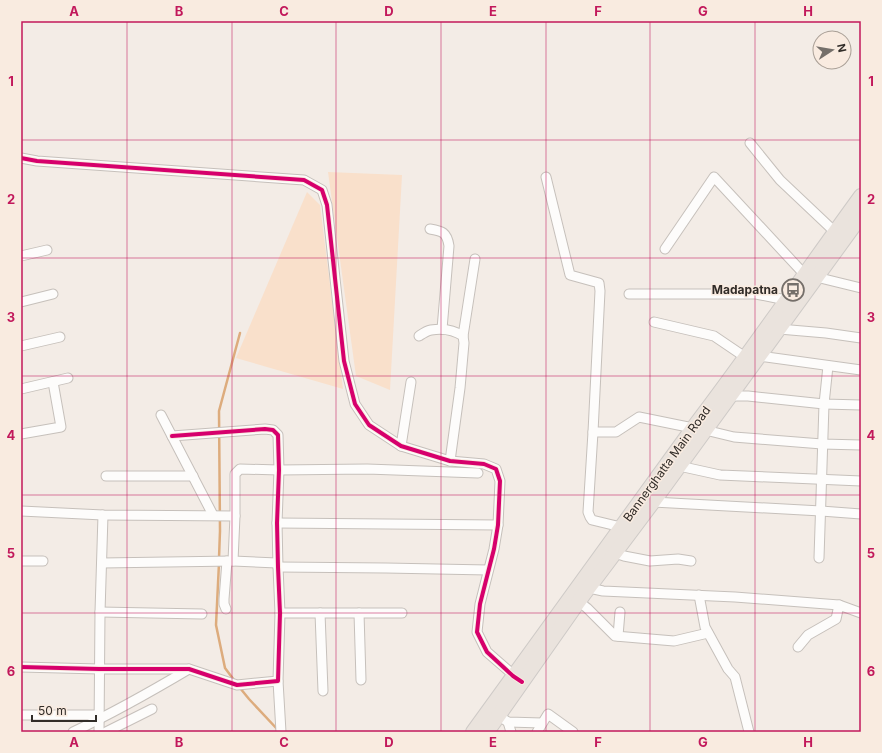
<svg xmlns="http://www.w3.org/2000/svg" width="882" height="753" font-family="Inter,sans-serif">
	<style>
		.green { fill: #f9e0cb }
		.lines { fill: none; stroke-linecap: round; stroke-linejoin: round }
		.stream { stroke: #ddac7d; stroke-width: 2.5 }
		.street-casing { stroke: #c6c0bb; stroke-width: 11 }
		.primary-casing { stroke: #cecac7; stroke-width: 16 }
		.street { stroke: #fdfcfb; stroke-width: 9 }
		.primary { stroke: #eae3dd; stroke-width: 14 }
		.cycleway-casing { stroke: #f9ebe0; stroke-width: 6 }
		.cycleway { stroke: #d6006c; stroke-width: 4 }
		.grid { fill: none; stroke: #c2185b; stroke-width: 1; stroke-opacity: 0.55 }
		.labels { text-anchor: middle; stroke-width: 3; stroke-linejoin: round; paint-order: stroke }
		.poi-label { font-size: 12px; font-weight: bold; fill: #312c28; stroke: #f9ebe0; text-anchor: end }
		.street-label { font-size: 12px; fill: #312c28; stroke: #f9ebe0 }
		.neatline { fill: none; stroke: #c2185b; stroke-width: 1.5 }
		.grid-label { font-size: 13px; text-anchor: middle; font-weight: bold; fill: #c2185b }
	</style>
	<rect width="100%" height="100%" fill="#f3ece6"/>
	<!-- green -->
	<g class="green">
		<polygon points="328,172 402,175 390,390 356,376"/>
		<polygon points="307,192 320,205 343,389 236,358"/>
	</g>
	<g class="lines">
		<!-- stream -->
		<g class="stream">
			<polyline points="219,558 220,531 219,411 240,333"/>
			<polyline points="219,563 216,625 225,668 234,680"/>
			<polyline points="240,688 249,699 278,730"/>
		</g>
		<!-- street casing -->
		<g class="street-casing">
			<g id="street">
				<polyline points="750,143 780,180 835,232"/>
				<polyline points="21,158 37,161 304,180 322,190 327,205 344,361 355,404 369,425 401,446 450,461 484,464 496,469 500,481 498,525 494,549 480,604 477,632 487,652 518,679"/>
				<polyline points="546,177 570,275 599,283 600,291 593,432 588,512 590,517 592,520 621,527"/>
				<path d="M430 229C442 231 447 232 449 246L442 329"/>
				<polyline points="665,249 714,177 805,275"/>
				<polyline points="21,256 47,250"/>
				<polyline points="816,277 861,288"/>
				<polyline points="629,294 756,294 786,300"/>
				<polyline points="21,302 53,294"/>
				<polyline points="654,322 714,336 745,357"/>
				<polyline points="779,329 826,333 861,338"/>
				<path d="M419 336C422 334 426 331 431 330 442 328 454 330 463 336L464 343 460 388 450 461"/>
				<polyline points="463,336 475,259"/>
				<polyline points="21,346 60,337"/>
				<polyline points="759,356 861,370"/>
				<polyline points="828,366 824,404 861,405"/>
				<polyline points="21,389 68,378"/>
				<polyline points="730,396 748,396 824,404 819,558"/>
				<polyline points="161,415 213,515"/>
				<polyline points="705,430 734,437 822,444 861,445"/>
				<polyline points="593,432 616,432 639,417 693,428"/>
				<polyline points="21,434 61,427 53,382"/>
				<polyline points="401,446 411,382"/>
				<polyline points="679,466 720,475 861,481"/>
				<polyline points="106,476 193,476"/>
				<polyline points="653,502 821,511 861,514"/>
				<polyline points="21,511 103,515 235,516"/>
				<polyline points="277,523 498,525"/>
				<polyline points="615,553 624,556 650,561 678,559 691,561"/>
				<polyline points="21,561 43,561"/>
				<polyline points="102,563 233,561"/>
				<polyline points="277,563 233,561 235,516 235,474 240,469 279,470 367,469 478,473"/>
				<polyline points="278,567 386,568 488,570"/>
				<polyline points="586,585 589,588 603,591 735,597 839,605 861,613"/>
				<polyline points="699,595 705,627 728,669 735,677 749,732"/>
				<polyline points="579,602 587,608 615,636 674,641 708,633"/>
				<polyline points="226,609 224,604 224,599 227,561"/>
				<polyline points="100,612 202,614"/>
				<polyline points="280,613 402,613"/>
				<polyline points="320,613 323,691"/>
				<polyline points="359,613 361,680"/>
				<polyline points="618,636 620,612"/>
				<polyline points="798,647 808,635 836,619 839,605"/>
				<polyline points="21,667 99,669 189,669 237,685 278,681 280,613 278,567 277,523 279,470 278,435 273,430 265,429 172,436"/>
				<polyline points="278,681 281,732"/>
				<polyline points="21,715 99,715"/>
				<polyline points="499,716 508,722 542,723"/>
				<polyline points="508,722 511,732"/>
				<path d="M73 732C113 713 152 691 189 669"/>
				<polyline points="99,732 100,612 103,515"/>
				<polyline points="106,732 152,709"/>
				<polyline points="537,732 548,714 573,732"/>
			</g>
		</g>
		<!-- primary casing -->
		<g class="primary-casing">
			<g id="primary">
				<path d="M473 732 693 428C751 352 805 273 861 196"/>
				<polyline points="487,732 584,594 653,502 861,216"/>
			</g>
		</g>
		<!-- street -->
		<use href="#street" class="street"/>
		<!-- primary -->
		<use href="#primary" class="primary"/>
		<!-- cycleway casing -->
		<g class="cycleway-casing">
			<g id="cycleway">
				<polyline points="21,158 37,161 304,180 322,190 327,205 344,361 355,404 369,425 401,446 450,461 484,464 496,469 500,481 498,525 494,549 480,604 477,632 487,652 513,676 522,682"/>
				<polyline points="21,667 99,669 189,669 237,685 278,681 280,613 278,567 277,523 279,470 278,435 273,430 265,429 172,436"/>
			</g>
		</g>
		<!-- cycleway -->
		<use href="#cycleway" class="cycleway"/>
	</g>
	<!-- grid -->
	<path class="grid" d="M127 21V732M232 21V732M336 21V732M441 21V732M546 21V732M650 21V732M755 21V732M21 140H861M21 258H861M21 376H861M21 495H861M21 613H861"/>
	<!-- icons -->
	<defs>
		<g id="bus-ring" transform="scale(1.15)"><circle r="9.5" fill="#f9ebe0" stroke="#756f6a" stroke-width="1.5"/><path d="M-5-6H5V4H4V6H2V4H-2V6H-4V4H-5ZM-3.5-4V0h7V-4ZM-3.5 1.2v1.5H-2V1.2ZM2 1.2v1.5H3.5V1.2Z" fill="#756f6a"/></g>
	</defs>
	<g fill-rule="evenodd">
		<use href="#bus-ring" x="793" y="290"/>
	</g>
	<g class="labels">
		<!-- poi labels -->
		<g class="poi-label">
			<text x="778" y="294">Madapatna</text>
		</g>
		<!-- street labels -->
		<g class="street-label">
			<text transform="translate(667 464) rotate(-54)" y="4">Bannerghatta Main Road</text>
		</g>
	</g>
	<!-- border -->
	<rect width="882" height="753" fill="none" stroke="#f9ebe0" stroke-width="44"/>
	<!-- north arrow -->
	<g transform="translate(832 50) rotate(78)"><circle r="19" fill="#f9ebe0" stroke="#a99f96"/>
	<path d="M0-3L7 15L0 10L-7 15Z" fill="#756f6a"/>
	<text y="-6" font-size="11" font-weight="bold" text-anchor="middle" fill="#312c28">N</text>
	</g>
	<!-- scale -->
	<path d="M32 715v6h64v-6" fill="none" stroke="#312c28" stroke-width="2"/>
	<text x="38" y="715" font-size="12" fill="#312c28" stroke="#f9ebe0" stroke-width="3" paint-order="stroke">50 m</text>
	<rect x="22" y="22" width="838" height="709" class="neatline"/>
	<g class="grid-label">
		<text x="74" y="16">A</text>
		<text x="179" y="16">B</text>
		<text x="284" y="16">C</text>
		<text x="389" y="16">D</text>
		<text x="493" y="16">E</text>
		<text x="598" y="16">F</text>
		<text x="703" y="16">G</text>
		<text x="808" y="16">H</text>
		<text x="11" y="86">1</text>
		<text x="871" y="86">1</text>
		<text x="11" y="204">2</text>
		<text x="871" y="204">2</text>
		<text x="11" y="322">3</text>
		<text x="871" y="322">3</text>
		<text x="11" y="440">4</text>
		<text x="871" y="440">4</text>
		<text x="11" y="558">5</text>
		<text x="871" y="558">5</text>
		<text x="11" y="676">6</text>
		<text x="871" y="676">6</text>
		<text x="74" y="747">A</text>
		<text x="179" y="747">B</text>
		<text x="284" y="747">C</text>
		<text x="389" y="747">D</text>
		<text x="493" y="747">E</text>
		<text x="598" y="747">F</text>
		<text x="703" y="747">G</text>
		<text x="808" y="747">H</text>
	</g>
</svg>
